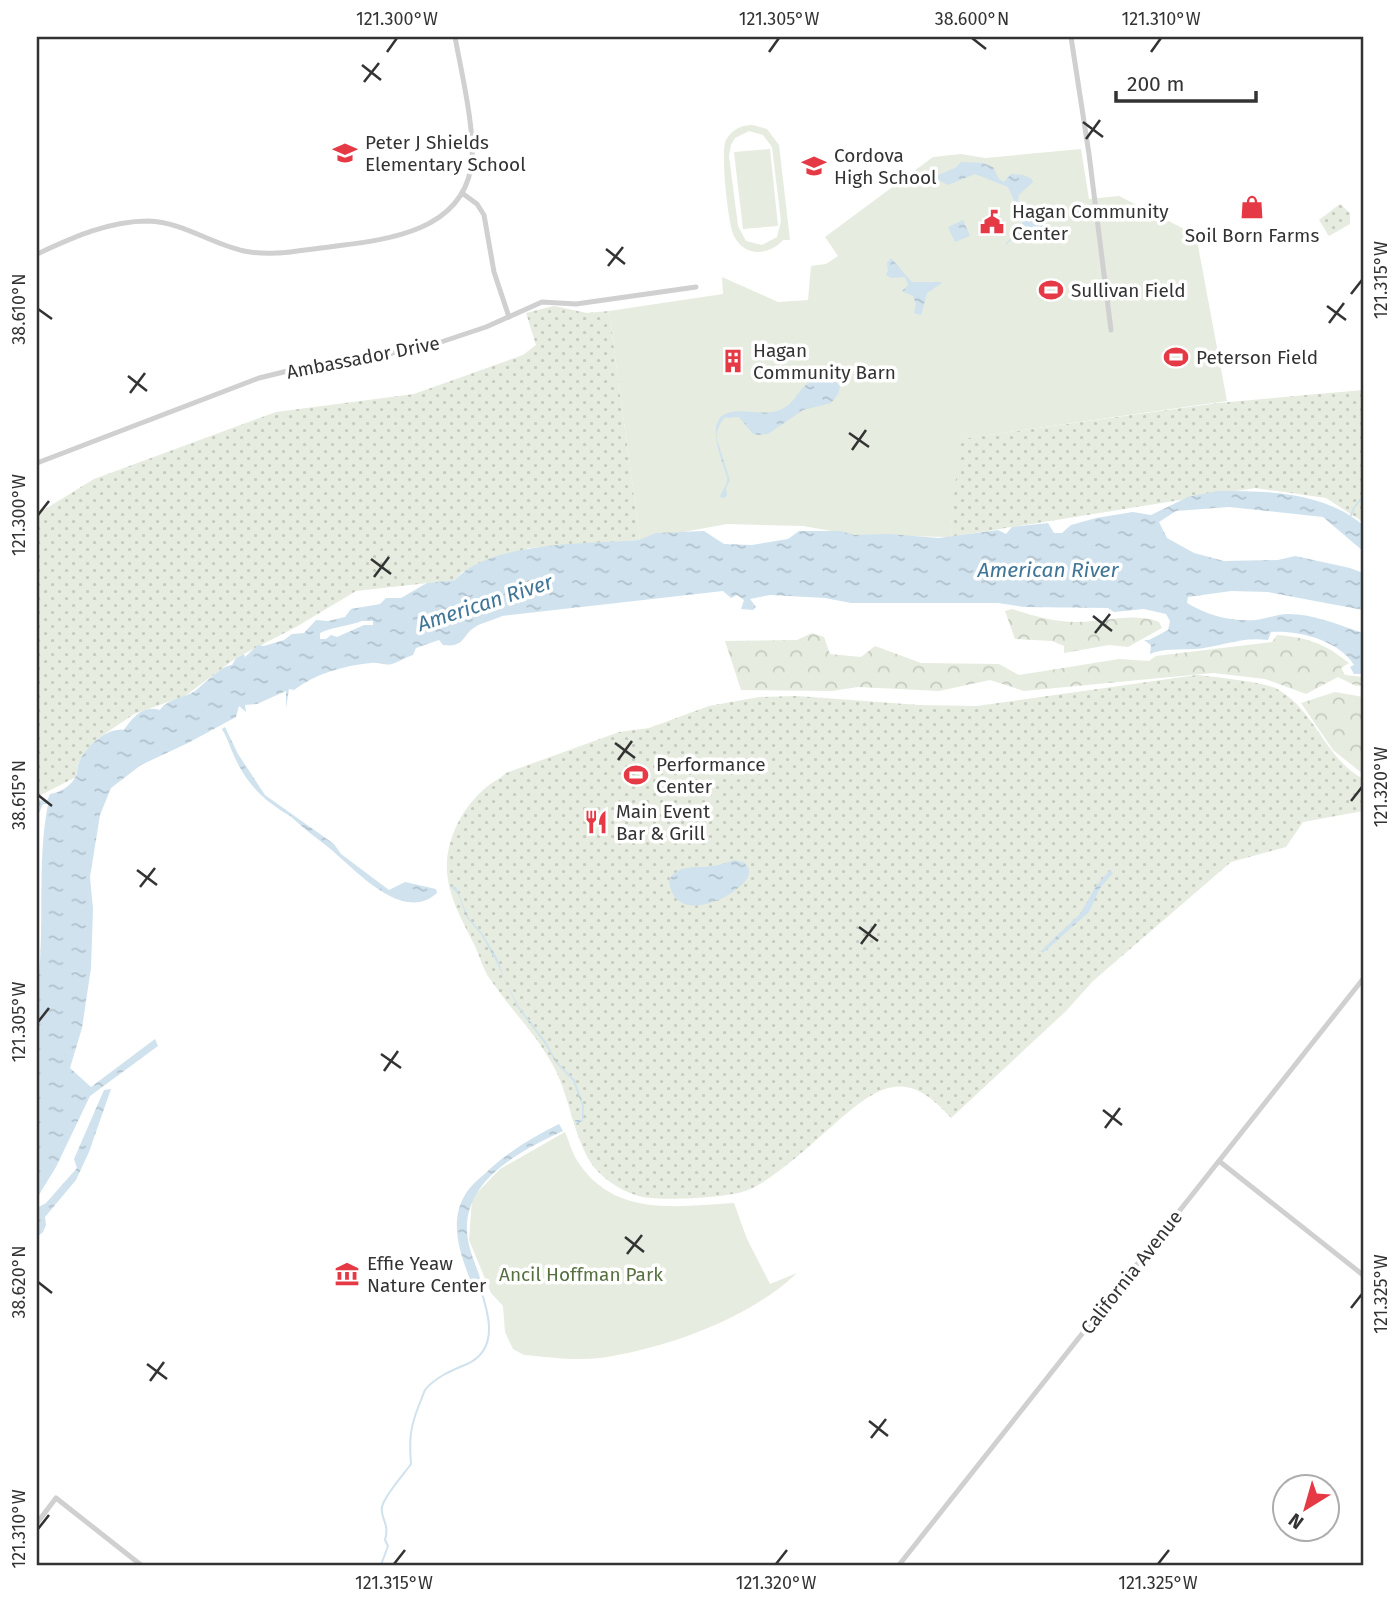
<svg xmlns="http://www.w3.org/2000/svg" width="1400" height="1602" font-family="'Fira Sans',sans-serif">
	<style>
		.grass { fill: url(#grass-dots) }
		.forest { fill: url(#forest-crowns) }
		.park { fill: #e6ecdf; fill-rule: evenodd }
		.water { fill: url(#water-ripples); fill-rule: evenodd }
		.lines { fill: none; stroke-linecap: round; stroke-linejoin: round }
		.stream { stroke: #cfe2ee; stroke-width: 2 }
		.tertiary { stroke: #d0d0d0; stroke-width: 5 }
		.ticks { fill: none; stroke: #333; stroke-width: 2.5 }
		.labels { text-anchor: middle; stroke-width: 7; stroke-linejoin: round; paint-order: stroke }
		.poi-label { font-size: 19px; fill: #333; stroke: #fff; text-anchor: start }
		.street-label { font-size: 19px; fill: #333; stroke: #fff }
		.park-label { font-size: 19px; fill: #56703f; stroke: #fff }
		.water-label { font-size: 21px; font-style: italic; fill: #3f7597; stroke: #fff }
		.neatline { fill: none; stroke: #333; stroke-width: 2.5 }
		.ticks-label { font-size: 18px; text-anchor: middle; fill: #333 }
	</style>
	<defs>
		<pattern id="grass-dots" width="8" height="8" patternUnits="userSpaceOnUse" patternTransform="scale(1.75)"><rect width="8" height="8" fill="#e6ecdf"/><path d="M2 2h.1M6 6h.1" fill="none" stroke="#c6cbc0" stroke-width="1.8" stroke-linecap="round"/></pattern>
		<pattern id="forest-crowns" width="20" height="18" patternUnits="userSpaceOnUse" patternTransform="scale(1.75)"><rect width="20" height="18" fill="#e6ecdf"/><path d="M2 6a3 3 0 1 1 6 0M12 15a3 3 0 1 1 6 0" fill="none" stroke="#c6cbc0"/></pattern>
		<pattern id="water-ripples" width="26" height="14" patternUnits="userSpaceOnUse" patternTransform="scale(1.75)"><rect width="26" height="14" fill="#cfe2ee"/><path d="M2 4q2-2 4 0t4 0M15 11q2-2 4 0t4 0" fill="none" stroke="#b2c2cd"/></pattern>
	</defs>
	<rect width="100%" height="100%" fill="#fff"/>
	<!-- grass -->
	<g class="grass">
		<polygon points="1340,204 1350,213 1350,224 1329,236 1319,220"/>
		<polygon points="554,306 587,313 609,311 640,540 529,548 462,572 455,580 356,591 296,627 236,658 185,696 134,714 96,740 78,763 76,777 37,797 37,514 94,479 276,412 414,394 523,355 536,345 526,313"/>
		<polygon points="1363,390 1363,522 1326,498 1255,488 950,537 959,439 1218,403"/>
		<path d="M1197 675C1214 677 1265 682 1277 689 1316 711 1324 757 1363 779V811L1303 822 1286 847 1231 862 1093 981 1066 1011 951 1118C909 1070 883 1082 840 1119 817 1139 775 1179 748 1190 729 1198 663 1201 643 1197 624 1193 602 1179 591 1163 573 1134 570 1099 555 1069 538 1036 511 1010 490 979 483 969 480 957 475 946 462 920 445 892 447 861 449 832 466 803 489 785 494 781 501 778 506 773L619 732 649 728 709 706 759 697 797 696 919 705 977 706Z"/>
	</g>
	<!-- forest -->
	<g class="forest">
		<path d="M1012 609C1033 616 1054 622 1077 622 1104 622 1134 612 1159 622L1162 628 1128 647 1109 645 1064 653V646L1052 641 1015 639 1005 611Z"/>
		<path d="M812 633 824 637 830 654 861 657 875 646 921 663 999 664 1019 675 1119 659 1149 661 1156 656 1272 642 1277 635C1309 638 1324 643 1349 663L1341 668 1345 675 1363 677V685L1356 686 1338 677 1306 694 1265 679 1213 673 1024 691 990 680 939 691 858 687 832 691 741 690 725 641 797 640Z"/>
		<polygon points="1335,692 1363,697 1363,774 1333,750 1301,703"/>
	</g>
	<!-- park -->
	<g class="park">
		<path d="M753 125 767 129 779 145 790 240H783C769 256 744 257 734 236 728 224 720 151 726 140 732 129 742 125 753 125ZM749 131 763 135 772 147 781 221 777 237 762 245 746 241 738 226 729 156 731 145 735 138Z"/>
		<polygon points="770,149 778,226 743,229 734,152"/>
		<polygon points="1081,149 1089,199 1119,196 1196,235 1227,401 960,439 950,537 854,535 803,526 727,524 640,540 609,311 723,294 722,277 778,302 808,300 811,266 826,264 838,256 825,237 933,157 961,154 985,158"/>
		<path d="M565 1132C569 1141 572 1153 578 1162 615 1218 677 1206 734 1203L747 1239 770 1284 797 1273C749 1319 665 1349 600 1358 575 1361 548 1357 524 1355L513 1349 505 1332 503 1306 491 1293 469 1240 472 1198 500 1169Z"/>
	</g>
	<!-- water -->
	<g class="water">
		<path d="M961 162 983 163 993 167 999 179 1004 182 1011 174 1023 175 1032 179 1033 182 1019 195 1018 201 1023 212 1046 220 1045 227 1013 238 1005 246C1009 236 1020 235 1023 226L1020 213 1008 187 975 174 948 185 933 177 955 168Z"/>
		<polygon points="963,220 970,236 955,242 948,227"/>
		<polygon points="891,258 912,282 941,282 942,283 927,293 921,315 914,313 916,304 913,296 902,291 908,285 905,277 891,278 886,275 888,271 887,263"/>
		<path d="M822 378 832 379 840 386 838 394 831 403 803 410 768 434 758 435 752 433 739 417 724 418 719 426 716 436 730 480 726 488 727 495 725 498 720 497C721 491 728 485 727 478 724 463 701 418 731 412 747 409 764 416 780 410 793 405 797 392 807 384 811 381 817 379 822 378Z"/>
		<path d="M1217 491C1268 491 1322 491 1363 525V551L1323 517 1229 507 1176 511 1159 522 1167 538 1194 553 1224 561 1278 560 1295 556 1350 568 1363 573V610L1268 592 1231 591 1188 597 1187 603C1207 615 1231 622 1255 620 1266 619 1277 614 1288 614 1314 614 1339 625 1363 633V674H1354L1350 667 1354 665C1339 640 1297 630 1271 632L1268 640C1242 636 1220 647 1195 649 1180 650 1164 648 1150 654L1151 645 1144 640H1149L1168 630 1170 621 1166 614 1144 609 1114 612 1108 608 1024 607 998 603H851L825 598 770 595 750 599 756 607 753 610 741 609 744 600 737 595 731 598 723 591 502 616C494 620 483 622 475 627 462 635 465 648 443 645L439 640 416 648 413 655C406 657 399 662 392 664 384 666 378 662 371 663 343 666 317 673 294 690L289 689 286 708V691L257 704 245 705 246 712 239 706 236 717 188 743 141 765 111 788 100 815 90 877 93 909 91 968 82 1028 70 1068 91 1087 155 1039 158 1046 90 1096 56 1167 37 1198V992C46 929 36 866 48 804H43L37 818V800L47 801 50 794C60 793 72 785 76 776 78 772 77 768 78 765 84 748 106 727 124 730 133 717 143 705 160 710 167 699 184 698 195 691 205 683 221 666 232 665L236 658 244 654 245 657 258 645 264 646 284 640 292 634 304 633 316 620 328 621 345 617 351 609 380 604 386 598H401L427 583 455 580C489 541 590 544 639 540L656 533 704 531 724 544 752 545 788 539 799 531H841L854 535 888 534 939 538 998 530 1006 534 1012 527 1048 523 1054 533H1062L1071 525 1096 518 1133 512 1151 515 1188 497ZM362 621H373V625H364L337 637 331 635 326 639H320V633C332 627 348 626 362 621Z"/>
		<path d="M225 727 238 754 265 795 334 844 341 854 389 890 405 882 436 889 437 893C402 925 353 867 328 847 315 837 302 827 290 816 265 801 249 787 236 760 231 750 228 739 222 729Z"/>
		<path d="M735 860 745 863C747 866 750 869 749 873 747 892 675 931 669 881 677 863 696 869 713 866 721 865 727 862 735 860Z"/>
		<polygon points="1110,870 1113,873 1100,888 1089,912 1043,953 1041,951 1080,914 1096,886"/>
		<polygon points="450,886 456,887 468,917 482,933 497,958 505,981 519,1007 546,1042 557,1062 575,1080 584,1106 583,1121 576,1124 575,1120 582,1120 582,1105 573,1081 556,1063 545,1044 518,1008 495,959 481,934 467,918 458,894"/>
		<polygon points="111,1089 89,1152 76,1180 45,1217 46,1225 43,1232 37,1237 37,1208 46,1203 77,1168 74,1159 104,1090"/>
		<path d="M559 1124 563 1131C520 1151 458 1182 468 1240 470 1253 477 1267 481 1281L472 1284C461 1257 448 1223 465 1195 471 1184 482 1177 491 1168 511 1150 535 1136 559 1124Z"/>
	</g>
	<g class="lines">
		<!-- stream -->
		<g class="stream">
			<polyline points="1351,515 1354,508 1363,496"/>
			<path d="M381 1565 388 1546 385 1540C390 1523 380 1519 382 1507 384 1496 404 1474 411 1464 409 1439 410 1428 419 1405 421 1401 423 1394 425 1390 435 1377 453 1370 467 1364 502 1348 487 1308 478 1281"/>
		</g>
		<!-- tertiary -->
		<g class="tertiary">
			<polyline points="1071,37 1089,154 1111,330"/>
			<polyline points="462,193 477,204 484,215 494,272 509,317"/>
			<path d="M37 254C72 238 108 221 148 221 183 222 211 244 244 251 272 257 301 250 329 247 382 240 459 234 471 168 477 138 461 70 455 37"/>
			<polyline points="37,463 259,378 304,367 392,353 435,344 486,327 542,302 576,304 696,287"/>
			<polyline points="1219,1161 1363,1275"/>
			<polyline points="37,1523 56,1498 141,1565"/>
			<polyline points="899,1565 1363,979"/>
		</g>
	</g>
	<!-- ticks -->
	<path class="ticks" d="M972 38 986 49M387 52 397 38M769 52 779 38M1151 52 1161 38M362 65 381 80M364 82 379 63M1083 122 1103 137M1086 139 1100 120M606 249 625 264M608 266 623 247M1351 294 1362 280M1327 306 1346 320M38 309 52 319M1329 323 1344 303M128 376 147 391M130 393 145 373M849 433 869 447M852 450 866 430M38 515 49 501M371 559 391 574M374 577 389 557M1093 616 1112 631M1095 633 1110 614M615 743 635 758M618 760 632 741M38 795 52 806M1351 801 1362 787M137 870 157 885M140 887 155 868M859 927 878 941M861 944 876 924M38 1022 49 1008M381 1054 401 1068M384 1071 398 1051M1103 1110 1122 1125M1105 1128 1120 1108M625 1237 644 1252M627 1254 642 1235M38 1282 52 1293M1351 1308 1362 1294M147 1364 167 1379M150 1381 164 1362M869 1421 888 1436M871 1438 886 1419M38 1529 49 1515M394 1564 405 1550M776 1564 787 1550M1158 1564 1169 1550"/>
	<!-- icons -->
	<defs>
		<g id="school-bare" transform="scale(1.89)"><path d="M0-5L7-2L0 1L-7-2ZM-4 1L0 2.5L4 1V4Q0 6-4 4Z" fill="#e63946" stroke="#fff" stroke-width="2.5" paint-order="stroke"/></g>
		<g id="shop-bare" transform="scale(1.89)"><path d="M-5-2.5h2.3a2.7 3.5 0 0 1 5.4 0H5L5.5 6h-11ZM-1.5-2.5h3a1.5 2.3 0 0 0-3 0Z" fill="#e63946" stroke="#fff" stroke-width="2.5" paint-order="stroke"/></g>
		<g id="civic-bare" transform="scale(1.89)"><path d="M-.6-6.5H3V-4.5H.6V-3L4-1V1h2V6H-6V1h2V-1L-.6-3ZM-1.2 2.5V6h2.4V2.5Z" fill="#e63946" stroke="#fff" stroke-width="2.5" paint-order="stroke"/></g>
		<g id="stadium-bare" transform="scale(1.89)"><path d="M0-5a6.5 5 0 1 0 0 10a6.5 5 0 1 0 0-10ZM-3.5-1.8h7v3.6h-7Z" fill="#e63946" stroke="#fff" stroke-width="2.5" paint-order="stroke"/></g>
		<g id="building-bare" transform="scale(1.89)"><path d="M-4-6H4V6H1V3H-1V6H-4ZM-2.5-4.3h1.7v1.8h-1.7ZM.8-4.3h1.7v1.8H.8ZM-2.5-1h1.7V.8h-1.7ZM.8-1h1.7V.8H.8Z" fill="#e63946" stroke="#fff" stroke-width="2.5" paint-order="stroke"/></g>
		<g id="restaurant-bare" transform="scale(1.89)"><path d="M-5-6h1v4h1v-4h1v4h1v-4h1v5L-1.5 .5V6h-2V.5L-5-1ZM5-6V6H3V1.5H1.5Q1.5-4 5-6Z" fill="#e63946" stroke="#fff" stroke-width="2.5" paint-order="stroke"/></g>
		<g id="museum-bare" transform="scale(1.89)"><path d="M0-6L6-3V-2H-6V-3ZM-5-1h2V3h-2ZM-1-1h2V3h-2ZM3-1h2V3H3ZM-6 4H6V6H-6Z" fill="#e63946" stroke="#fff" stroke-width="2.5" paint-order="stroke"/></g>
	</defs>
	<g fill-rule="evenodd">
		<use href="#school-bare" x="345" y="153"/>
		<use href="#school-bare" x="814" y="166"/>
		<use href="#shop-bare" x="1252" y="207"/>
		<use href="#civic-bare" x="992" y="222"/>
		<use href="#stadium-bare" x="1051" y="290"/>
		<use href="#stadium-bare" x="1176" y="357"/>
		<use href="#building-bare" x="733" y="361"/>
		<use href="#stadium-bare" x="636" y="775"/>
		<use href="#restaurant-bare" x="596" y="822"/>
		<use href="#museum-bare" x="347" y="1274"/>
	</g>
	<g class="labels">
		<!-- poi labels -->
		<g class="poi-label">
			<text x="365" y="149">Peter J Shields<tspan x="365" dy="22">Elementary School</tspan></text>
			<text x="834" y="162">Cordova<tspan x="834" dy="22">High School</tspan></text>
			<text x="1012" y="218">Hagan Community<tspan x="1012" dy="22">Center</tspan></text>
			<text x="1252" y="242" text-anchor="middle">Soil Born Farms</text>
			<text x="1071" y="297">Sullivan Field</text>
			<text x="753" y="357">Hagan<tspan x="753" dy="22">Community Barn</tspan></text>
			<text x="1196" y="364">Peterson Field</text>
			<text x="656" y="771">Performance<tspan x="656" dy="22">Center</tspan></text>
			<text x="616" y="818">Main Event<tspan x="616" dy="22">Bar &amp; Grill</tspan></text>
			<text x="367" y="1270">Effie Yeaw<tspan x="367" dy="22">Nature Center</tspan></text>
		</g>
		<!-- street labels -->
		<g class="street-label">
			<text transform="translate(363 357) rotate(-11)" y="7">Ambassador Drive</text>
			<text transform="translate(1131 1272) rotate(-52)" y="7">California Avenue</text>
		</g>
		<!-- park labels -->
		<g class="park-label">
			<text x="581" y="1281">Ancil Hoffman Park</text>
		</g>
		<!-- water labels -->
		<g class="water-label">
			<text x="1048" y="577">American River</text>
			<text transform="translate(485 603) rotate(-18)" y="7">American River</text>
		</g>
	</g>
	<!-- border -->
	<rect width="1400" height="1602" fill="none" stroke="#ffffff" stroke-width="77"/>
	<!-- north arrow -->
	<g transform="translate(1306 1508) rotate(217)"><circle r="33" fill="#ffffff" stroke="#adadad" stroke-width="2"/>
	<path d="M0-5L12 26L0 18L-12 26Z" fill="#e63946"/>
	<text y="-10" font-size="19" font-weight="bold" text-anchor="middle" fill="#333333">N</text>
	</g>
	<!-- scale -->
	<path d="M1116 91v10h140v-10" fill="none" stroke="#333333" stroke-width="3.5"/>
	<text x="1127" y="91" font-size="21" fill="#333333" stroke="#ffffff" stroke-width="5" paint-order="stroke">200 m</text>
	<rect x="38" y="38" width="1324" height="1526" class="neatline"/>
	<g class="ticks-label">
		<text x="397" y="25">121.300°W</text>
		<text x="779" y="25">121.305°W</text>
		<text x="972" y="25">38.600°N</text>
		<text x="1161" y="25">121.310°W</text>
		<text transform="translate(1381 280) rotate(-90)" y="6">121.315°W</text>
		<text transform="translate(19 309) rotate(-90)" y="6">38.610°N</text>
		<text transform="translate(19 515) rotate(-90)" y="6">121.300°W</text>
		<text transform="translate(1381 787) rotate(-90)" y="6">121.320°W</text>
		<text transform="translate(19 795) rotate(-90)" y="6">38.615°N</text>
		<text transform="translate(19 1022) rotate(-90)" y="6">121.305°W</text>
		<text transform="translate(19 1282) rotate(-90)" y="6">38.620°N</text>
		<text transform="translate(1381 1294) rotate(-90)" y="6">121.325°W</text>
		<text transform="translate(19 1529) rotate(-90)" y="6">121.310°W</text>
		<text x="394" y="1589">121.315°W</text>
		<text x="776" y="1589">121.320°W</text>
		<text x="1158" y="1589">121.325°W</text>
	</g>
</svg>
